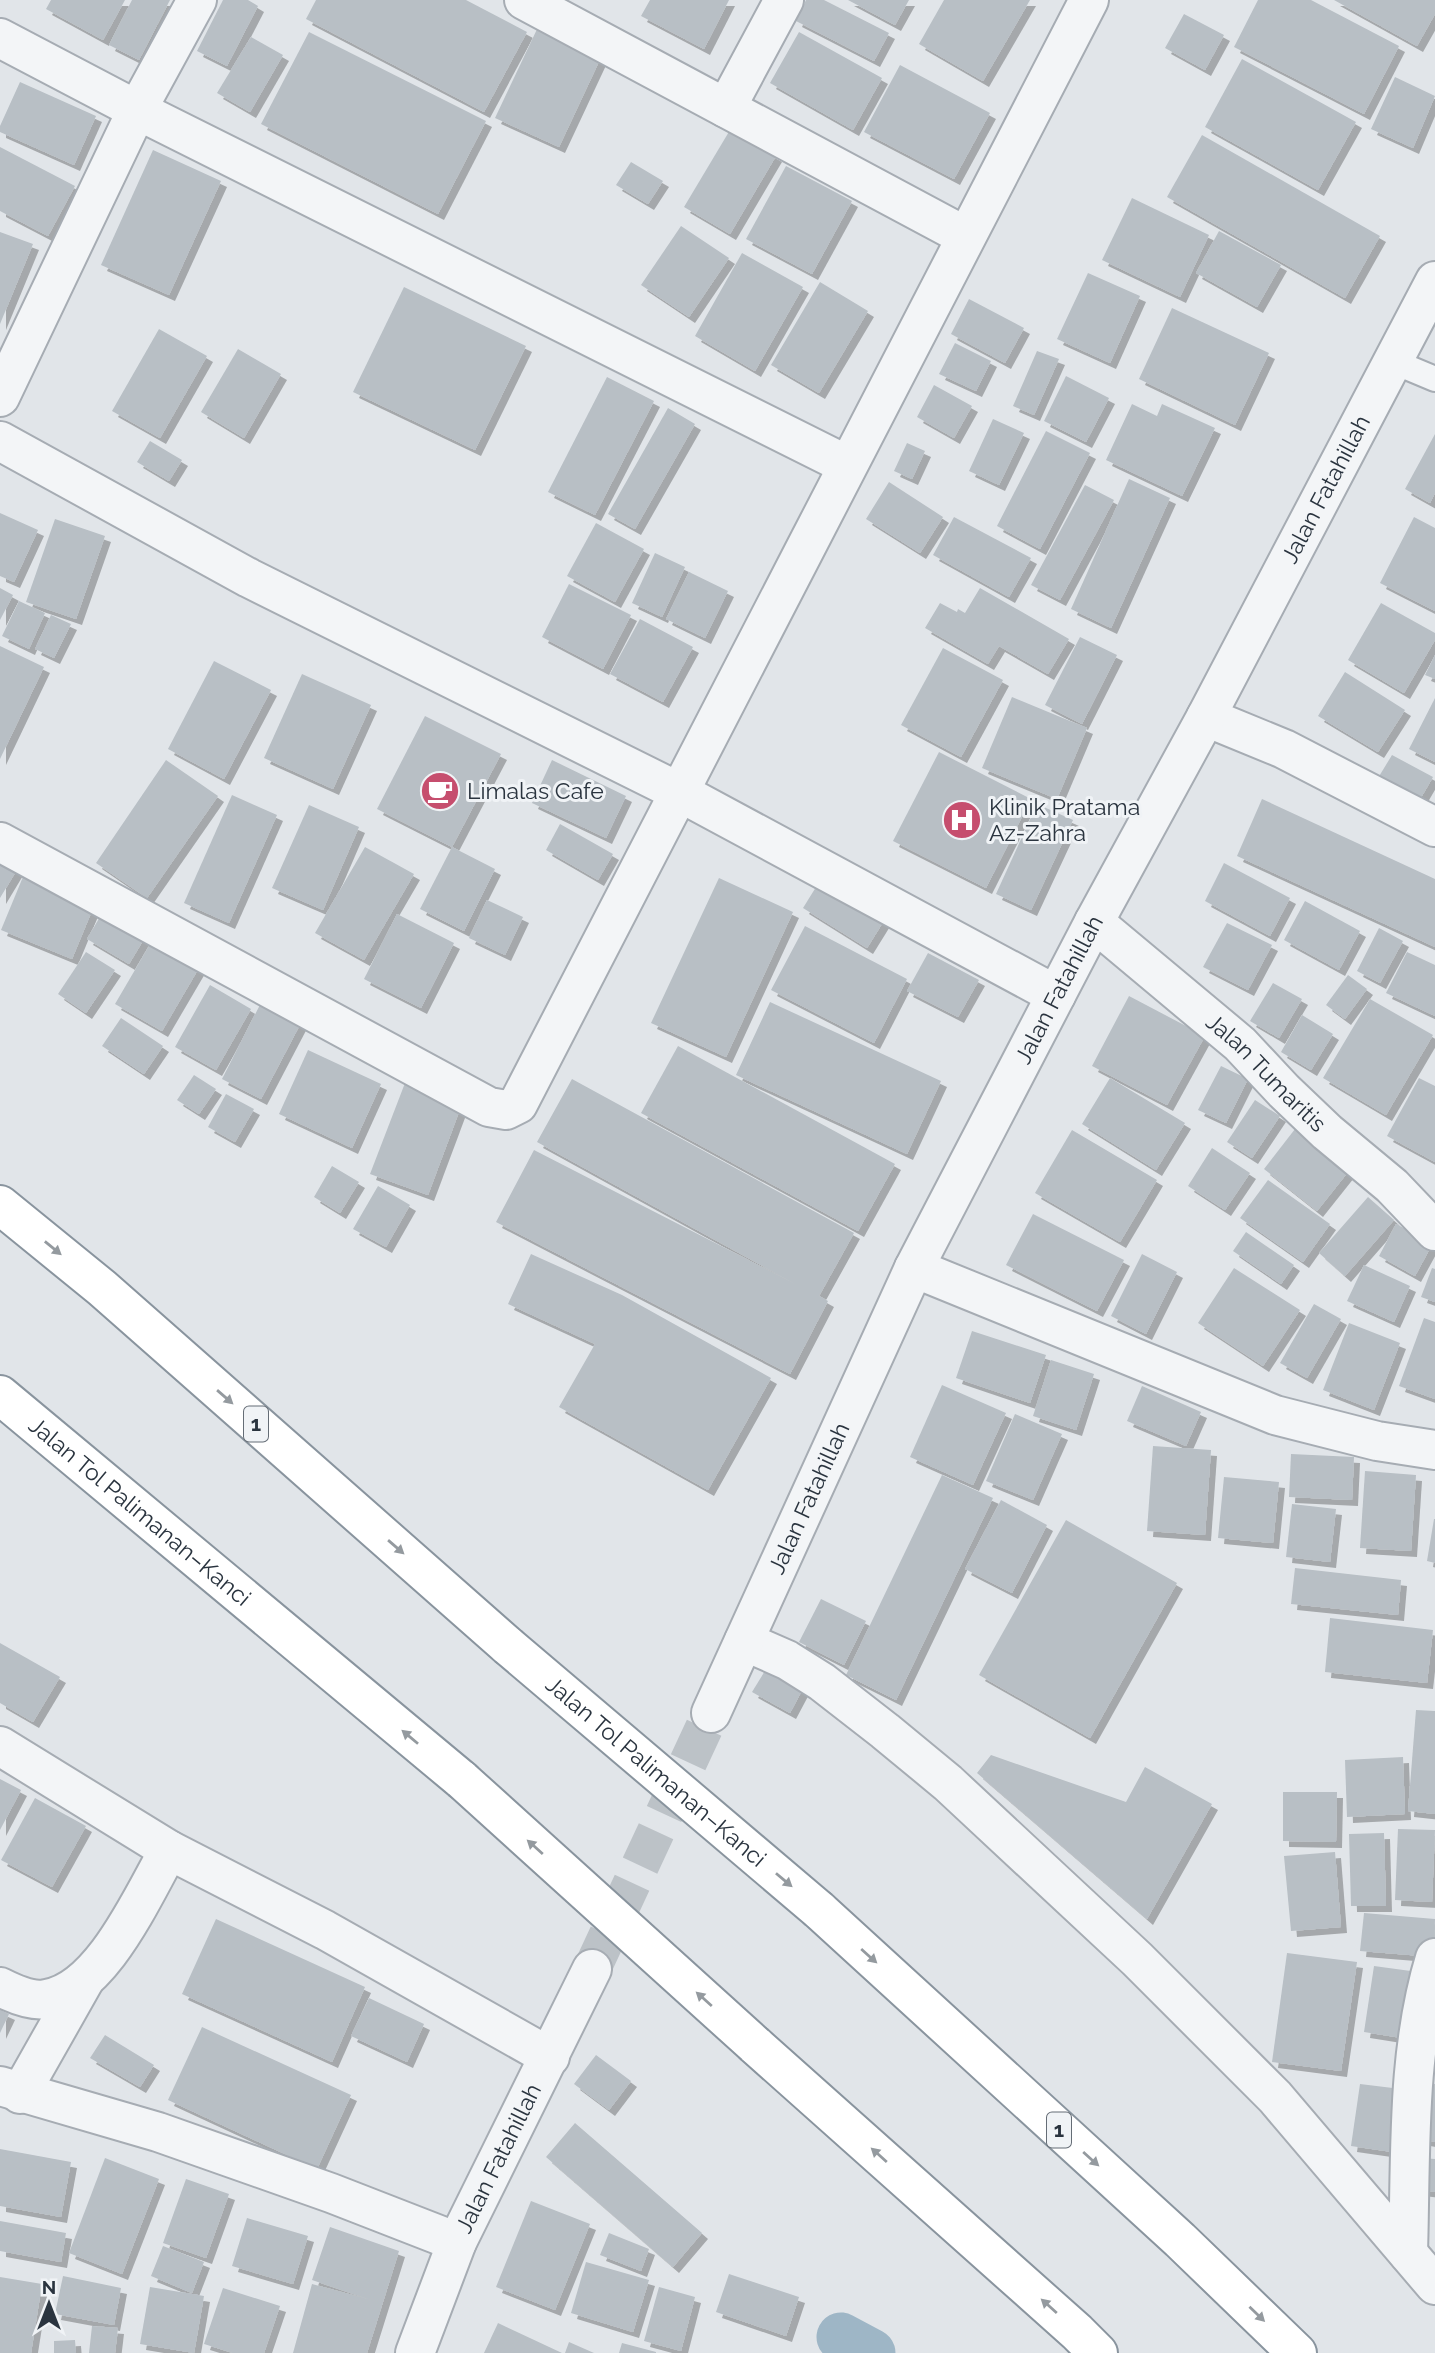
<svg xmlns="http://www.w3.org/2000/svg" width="1435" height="2353" font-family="Raleway,sans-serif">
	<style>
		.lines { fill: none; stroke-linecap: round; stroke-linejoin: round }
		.canal { stroke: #9eb6c6; stroke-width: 49 }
		.building { fill: #b8bfc5; filter: url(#shadow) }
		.tertiary-tunnel { stroke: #bcc2c7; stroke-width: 38; stroke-dasharray: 38 19; stroke-linecap: butt }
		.service-casing { stroke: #a6acb3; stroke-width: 28 }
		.minor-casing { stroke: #a6acb3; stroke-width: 42 }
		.tertiary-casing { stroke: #a6acb3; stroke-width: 42 }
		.motorway-casing { stroke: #89949e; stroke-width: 42 }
		.service { stroke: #f3f5f7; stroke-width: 24 }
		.minor { stroke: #f3f5f7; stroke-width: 38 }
		.tertiary { stroke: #f3f5f7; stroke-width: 38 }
		.motorway { stroke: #fff; stroke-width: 38 }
		.motorway-bridge-casing { stroke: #89949e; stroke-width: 42; stroke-linecap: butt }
		.motorway-bridge { stroke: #fff; stroke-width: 38 }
		.oneway { fill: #949a9f }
		.labels { text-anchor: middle; stroke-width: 6; stroke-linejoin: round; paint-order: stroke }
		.shield { fill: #f0f3f6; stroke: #656d76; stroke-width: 2 }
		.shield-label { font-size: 21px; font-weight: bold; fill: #2a343f }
		.street-label { font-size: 23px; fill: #2a343f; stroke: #f0f3f6 }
		.poi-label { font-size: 23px; fill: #2a343f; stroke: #f0f3f6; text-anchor: start }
	</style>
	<defs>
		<filter id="shadow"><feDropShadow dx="6" dy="6" stdDeviation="0" flood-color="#0004"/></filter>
	</defs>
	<rect width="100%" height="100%" fill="#e1e5e9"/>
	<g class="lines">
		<!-- canal -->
		<polyline class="canal" points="841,2337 871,2353"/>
	</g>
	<!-- building -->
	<g class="building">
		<polygon points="51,0 125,0 103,40 46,9"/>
		<polygon points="132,0 170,0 139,60 109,45"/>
		<polygon points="223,0 248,0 258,6 227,66 197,51"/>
		<polygon points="316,0 466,0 527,32 484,112 306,19"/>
		<polygon points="650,0 729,0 704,49 641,16"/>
		<polygon points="806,0 824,0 889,33 874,61 796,21"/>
		<polygon points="848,0 909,0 895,25"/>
		<polygon points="944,0 1030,0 983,81 919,44"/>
		<polygon points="1258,0 1311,0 1399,46 1364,114 1234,47"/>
		<polygon points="1334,0 1435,0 1435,14 1417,46"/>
		<polygon points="1184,14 1224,35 1205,70 1165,48"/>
		<polygon points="539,25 603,53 559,147 495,118"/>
		<polygon points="309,32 486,121 438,214 261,124"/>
		<polygon points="799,32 882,78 853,130 770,83"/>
		<polygon points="251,37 283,55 250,112 217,93"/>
		<polygon points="1242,59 1356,122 1318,190 1205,127"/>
		<polygon points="900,65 990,113 954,179 864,132"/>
		<polygon points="1395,77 1435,96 1413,148 1371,129"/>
		<polygon points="20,82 96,116 74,165 0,132 0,126"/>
		<polygon points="730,130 776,156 730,234 684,207"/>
		<polygon points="1202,135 1380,236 1345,298 1167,197"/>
		<polygon points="0,147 75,186 48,236 0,211"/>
		<polygon points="153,150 221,181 169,295 101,265"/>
		<polygon points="631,162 663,181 648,204 616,185"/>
		<polygon points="786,166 852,201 812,274 746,239"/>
		<polygon points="1132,198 1209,235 1180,297 1102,260"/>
		<polygon points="681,226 729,258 689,317 641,285"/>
		<polygon points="1219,231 1281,265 1257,307 1196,273"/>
		<polygon points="0,232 33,244 0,324"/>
		<polygon points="742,253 803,287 755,371 695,336"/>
		<polygon points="1088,273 1140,296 1110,363 1057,339"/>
		<polygon points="820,282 868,311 819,393 771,365"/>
		<polygon points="404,287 526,346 475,450 353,392"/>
		<polygon points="969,299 1024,328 1005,363 951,334"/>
		<polygon points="1172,308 1269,353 1235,425 1139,379"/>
		<polygon points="159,329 207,356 160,438 112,411"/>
		<polygon points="955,343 991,361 976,391 939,374"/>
		<polygon points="238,349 281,374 244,438 201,412"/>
		<polygon points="1037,351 1059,359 1034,415 1013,406"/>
		<polygon points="1066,376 1109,398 1086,442 1044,421"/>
		<polygon points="607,377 654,401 595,515 548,492"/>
		<polygon points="934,385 972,406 954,438 917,417"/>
		<polygon points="1132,404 1157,416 1162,404 1215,428 1182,496 1106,460"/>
		<polygon points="668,408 695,424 635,529 608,514"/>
		<polygon points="993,419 1024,433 999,485 969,471"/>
		<polygon points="1046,431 1090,453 1040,549 997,526"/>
		<polygon points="1435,434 1435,493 1430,503 1405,489"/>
		<polygon points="150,441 182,460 169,481 137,462"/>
		<polygon points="907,443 925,451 912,479 894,471"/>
		<polygon points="1129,479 1170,498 1111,628 1071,609"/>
		<polygon points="889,482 943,517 920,553 866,519"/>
		<polygon points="1085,485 1114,500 1060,600 1031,585"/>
		<polygon points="0,513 38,530 14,582 0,576"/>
		<polygon points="954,517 1031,558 1009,597 933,555"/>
		<polygon points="1414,517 1435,528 1435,611 1380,583"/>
		<polygon points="55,519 105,536 76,619 26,602"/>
		<polygon points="596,523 644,549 615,602 567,576"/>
		<polygon points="655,553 685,567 662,617 632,603"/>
		<polygon points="689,572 728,591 705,638 666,619"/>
		<polygon points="569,584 631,615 603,669 542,637"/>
		<polygon points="0,588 13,595 0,620"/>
		<polygon points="980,588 1069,639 1048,674 999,646 988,664 925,628 940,603 957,612 958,609 965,613"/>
		<polygon points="19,601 45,613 29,649 2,636"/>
		<polygon points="1381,603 1435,633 1435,640 1404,693 1348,660"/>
		<polygon points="51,615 71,624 54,658 35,649"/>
		<polygon points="640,619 693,647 663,702 610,674"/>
		<polygon points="1080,637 1117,655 1082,724 1045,705"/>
		<polygon points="0,646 44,667 0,759"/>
		<polygon points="943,648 1003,680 961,757 901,725"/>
		<polygon points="1435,655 1435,679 1425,675"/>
		<polygon points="214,661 271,690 224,779 168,749"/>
		<polygon points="1345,672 1405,710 1378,752 1318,716"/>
		<polygon points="302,674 371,705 333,789 264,758"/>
		<polygon points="1012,697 1087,728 1057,799 982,768"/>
		<polygon points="1435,698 1435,762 1409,749"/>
		<polygon points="425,716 501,754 452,847 377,809"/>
		<polygon points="939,752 1031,799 986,888 893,841"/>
		<polygon points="1392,755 1433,777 1419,801 1378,778"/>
		<polygon points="166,760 218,796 147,898 96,863"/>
		<polygon points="552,760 626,796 606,838 532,803"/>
		<polygon points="232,795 277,815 229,923 184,903"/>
		<polygon points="1262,799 1435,879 1435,947 1237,856"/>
		<polygon points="1037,804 1073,820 1031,910 996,894"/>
		<polygon points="309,805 359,827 323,910 272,888"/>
		<polygon points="560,824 613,854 598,880 546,850"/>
		<polygon points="365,847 414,874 364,960 315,933"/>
		<polygon points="452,847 495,869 464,931 420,909"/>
		<polygon points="0,857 18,868 0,898"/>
		<polygon points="1224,863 1290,898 1270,936 1205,901"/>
		<polygon points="25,872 96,901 72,959 1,930"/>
		<polygon points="719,878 793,912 726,1057 651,1023"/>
		<polygon points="821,879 885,919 867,948 803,908"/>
		<polygon points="487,900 523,917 505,955 469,938"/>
		<polygon points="1305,901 1360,931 1339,970 1284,940"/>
		<polygon points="104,910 147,934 129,964 87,939"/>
		<polygon points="397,914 454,943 421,1008 364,979"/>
		<polygon points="1227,923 1272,945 1248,990 1203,967"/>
		<polygon points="805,926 907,979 874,1043 771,990"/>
		<polygon points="1379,928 1403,941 1380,983 1357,971"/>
		<polygon points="156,934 203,961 162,1031 115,1004"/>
		<polygon points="86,952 115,970 86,1013 58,994"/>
		<polygon points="1407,952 1435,965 1435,1016 1386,993"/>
		<polygon points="928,953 979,980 958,1017 907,991"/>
		<polygon points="1348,975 1367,989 1345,1019 1326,1005"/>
		<polygon points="1273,983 1302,999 1279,1038 1250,1021"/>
		<polygon points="210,985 251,1009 216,1070 175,1047"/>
		<polygon points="1129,996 1205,1036 1167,1105 1092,1066"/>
		<polygon points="264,997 304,1017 261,1099 222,1079"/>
		<polygon points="1370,999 1433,1035 1386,1115 1323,1078"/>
		<polygon points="770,1002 941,1081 907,1154 736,1075"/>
		<polygon points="1302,1015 1333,1034 1311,1070 1281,1052"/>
		<polygon points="121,1018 163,1046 144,1074 102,1046"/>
		<polygon points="678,1046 895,1164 858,1231 641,1113"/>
		<polygon points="308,1050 381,1084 352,1148 279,1114"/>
		<polygon points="1221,1066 1248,1079 1226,1123 1198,1110"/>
		<polygon points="194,1075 216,1089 199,1114 177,1100"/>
		<polygon points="1110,1078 1185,1123 1156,1170 1082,1124"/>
		<polygon points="1419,1078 1435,1086 1435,1162 1387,1136"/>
		<polygon points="572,1079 854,1233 819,1296 828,1301 790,1374 496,1222 534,1150 797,1285 537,1142"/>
		<polygon points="405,1083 462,1104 428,1195 370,1174"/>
		<polygon points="226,1094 254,1109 235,1142 208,1127"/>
		<polygon points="1255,1100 1280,1116 1252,1158 1227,1142"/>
		<polygon points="1295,1129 1348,1172 1317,1211 1264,1169"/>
		<polygon points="1072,1130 1157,1180 1120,1242 1035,1193"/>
		<polygon points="1212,1148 1250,1173 1225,1210 1188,1186"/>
		<polygon points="332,1166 359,1182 340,1213 314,1197"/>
		<polygon points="1268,1180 1330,1224 1303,1262 1240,1218"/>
		<polygon points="378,1186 410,1205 386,1247 353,1229"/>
		<polygon points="1368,1197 1394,1220 1345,1276 1319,1253"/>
		<polygon points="1033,1214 1124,1260 1097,1311 1006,1265"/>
		<polygon points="1396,1224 1433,1243 1415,1276 1379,1256"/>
		<polygon points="1246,1232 1294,1265 1281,1284 1233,1251"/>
		<polygon points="531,1254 622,1295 771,1378 708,1490 559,1407 595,1344 508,1304"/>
		<polygon points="1142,1254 1177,1272 1146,1334 1111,1316"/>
		<polygon points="1364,1265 1410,1286 1394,1322 1347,1301"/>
		<polygon points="1234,1268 1300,1310 1263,1366 1198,1323"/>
		<polygon points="1432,1268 1435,1269 1435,1302 1421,1297"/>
		<polygon points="1314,1304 1341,1319 1307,1378 1280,1363"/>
		<polygon points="1424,1318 1435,1322 1435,1399 1399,1386"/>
		<polygon points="1349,1323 1400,1343 1374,1410 1323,1390"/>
		<polygon points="972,1331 1046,1355 1030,1403 956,1378"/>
		<polygon points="1051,1360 1094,1374 1076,1430 1033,1416"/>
		<polygon points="942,1385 1006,1413 973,1485 910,1457"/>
		<polygon points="1142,1386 1201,1412 1186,1446 1127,1421"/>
		<polygon points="1015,1414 1062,1434 1033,1500 986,1481"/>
		<polygon points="1153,1446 1211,1450 1205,1535 1147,1531"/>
		<polygon points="1291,1454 1354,1457 1352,1500 1289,1497"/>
		<polygon points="1365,1471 1416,1475 1411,1551 1360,1548"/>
		<polygon points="942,1475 993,1498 896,1700 846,1675"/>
		<polygon points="1224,1477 1279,1482 1273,1543 1218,1538"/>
		<polygon points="1001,1500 1047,1525 1012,1593 965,1569"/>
		<polygon points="1292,1504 1336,1509 1330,1562 1286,1557"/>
		<polygon points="1434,1519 1435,1519 1435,1563 1427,1561"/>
		<polygon points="1066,1520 1177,1583 1090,1738 979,1675"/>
		<polygon points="1295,1568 1401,1580 1398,1615 1291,1604"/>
		<polygon points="821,1599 866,1621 844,1665 799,1642"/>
		<polygon points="1330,1618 1433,1630 1427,1683 1325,1672"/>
		<polygon points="0,1643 60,1677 33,1722 0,1703"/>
		<polygon points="771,1661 807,1681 790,1713 752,1692"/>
		<polygon points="1416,1710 1435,1711 1435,1814 1408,1811"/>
		<polygon points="991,1755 1126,1802 1145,1767 1212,1804 1147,1919 977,1773"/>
		<polygon points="1403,1757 1405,1814 1347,1817 1345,1760"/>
		<polygon points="0,1779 21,1790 0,1830"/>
		<polygon points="1283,1792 1337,1792 1336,1842 1283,1841"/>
		<polygon points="35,1798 86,1826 52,1887 1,1860"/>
		<polygon points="1398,1829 1435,1830 1432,1902 1395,1900"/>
		<polygon points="1384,1833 1386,1906 1351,1906 1349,1834"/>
		<polygon points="1335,1852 1341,1927 1291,1931 1284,1856"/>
		<polygon points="1364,1913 1435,1919 1434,1957 1360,1951"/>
		<polygon points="216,1919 365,1987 332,2062 182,1994"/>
		<polygon points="1287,1953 1357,1962 1341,2071 1272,2062"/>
		<polygon points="1374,1966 1418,1972 1408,2039 1364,2032"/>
		<polygon points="369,1998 424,2024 407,2062 351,2036"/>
		<polygon points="0,2010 9,2014 0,2033"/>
		<polygon points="202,2027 351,2095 317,2169 168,2100"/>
		<polygon points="105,2035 154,2065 140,2087 90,2058"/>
		<polygon points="596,2055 631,2081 609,2110 574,2084"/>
		<polygon points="1429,2083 1435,2084 1435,2142 1419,2139"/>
		<polygon points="1360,2084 1409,2090 1399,2153 1351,2146"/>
		<polygon points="575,2123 702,2233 673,2267 546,2157"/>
		<polygon points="0,2149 71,2162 61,2217 0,2206"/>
		<polygon points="105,2158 159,2179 122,2274 69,2253"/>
		<polygon points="1421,2158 1435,2159 1435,2192 1418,2190"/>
		<polygon points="186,2179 229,2194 206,2258 163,2243"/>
		<polygon points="531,2201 590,2224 555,2310 496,2287"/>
		<polygon points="247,2218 308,2236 293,2284 232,2266"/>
		<polygon points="0,2221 66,2233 61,2262 0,2251"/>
		<polygon points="330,2227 399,2251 367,2353 293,2353 312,2284 371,2300 312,2280"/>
		<polygon points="609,2233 649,2249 641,2271 600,2255"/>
		<polygon points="163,2246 204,2262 192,2293 151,2276"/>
		<polygon points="586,2262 649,2280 633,2332 571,2313"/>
		<polygon points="729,2274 799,2297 786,2336 716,2312"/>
		<polygon points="63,2276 121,2288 114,2325 55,2314"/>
		<polygon points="0,2277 42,2284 31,2353 0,2353"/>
		<polygon points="150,2287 204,2296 194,2353 140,2344"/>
		<polygon points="659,2287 695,2297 681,2351 644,2341"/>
		<polygon points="223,2288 280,2306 264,2353 233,2353 204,2344"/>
		<polygon points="498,2323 562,2353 484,2353"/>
		<polygon points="92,2326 118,2328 115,2353 89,2353"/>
		<polygon points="75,2340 76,2353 54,2353 54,2341"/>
		<polygon points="569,2342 594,2353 565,2353"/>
		<polygon points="622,2343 656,2352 656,2353 619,2353"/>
	</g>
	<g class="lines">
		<!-- tertiary-tunnel -->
		<polyline class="tertiary-tunnel" points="592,1969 711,1713"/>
		<!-- service casing -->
		<g class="service-casing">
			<polyline id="service" points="1392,361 1435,379"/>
		</g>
		<!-- minor casing -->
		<g class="minor-casing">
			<g id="minor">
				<polyline points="524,0 965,236"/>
				<polyline points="0,38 137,110 847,465"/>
				<polyline points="726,108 784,0"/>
				<polyline points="0,397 137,110 197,0"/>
				<polyline points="0,441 249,578 681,793 1056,995"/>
				<polyline points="1206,717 1284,749 1435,827"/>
				<path d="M0 842 489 1107 506 1110 518 1104C710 737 897 367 1089 0"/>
				<path id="s1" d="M1094 922 1240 1044 1284 1091 1327 1132 1392 1186 1435 1231"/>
				<polyline points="914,1268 1275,1415 1377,1441 1435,1450"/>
				<polyline points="744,1641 787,1660 822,1682 885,1731 948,1783 1137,1959 1275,2097 1435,2285"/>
				<polyline points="0,1746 169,1850 325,1930 550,2057"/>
				<path d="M0 1987C12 1993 32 2002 46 1999 102 1991 143 1895 169 1850"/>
				<polyline points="0,2086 158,2132 331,2193 457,2242"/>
				<polyline points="20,2094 84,1981"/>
				<path d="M1408 2253C1411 2155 1406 2053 1435 1958"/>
			</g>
		</g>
		<!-- tertiary casing -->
		<g class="tertiary-casing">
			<g id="tertiary">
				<path id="s2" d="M711 1713 914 1268 1094 922 1206 717 1435 281"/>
				<path id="s3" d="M415 2353 457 2242 592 1969"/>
			</g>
		</g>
		<!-- motorway casing -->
		<g class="motorway-casing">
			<g id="motorway">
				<polyline points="0,1205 102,1288 508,1646"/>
				<path id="s4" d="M0 1395 462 1780"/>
				<polyline points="819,1910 1180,2240 1297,2353"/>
				<polyline points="755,2045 1077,2332 1098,2353"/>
			</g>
		</g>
		<!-- service -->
		<use href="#service" class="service"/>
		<!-- minor -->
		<use href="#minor" class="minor"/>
		<!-- tertiary -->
		<use href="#tertiary" class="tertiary"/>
		<!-- motorway -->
		<use href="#motorway" class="motorway"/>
		<!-- motorway-bridge casing -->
		<g class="motorway-bridge-casing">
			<g id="motorway-bridge">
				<path id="s5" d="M508 1646 819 1910"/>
				<polyline points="462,1780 755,2045"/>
			</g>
		</g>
		<!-- motorway-bridge -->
		<use href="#motorway-bridge" class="motorway-bridge"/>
	</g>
	<!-- one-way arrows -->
	<defs><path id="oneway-solid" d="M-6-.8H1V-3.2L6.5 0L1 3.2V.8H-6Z" transform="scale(1.75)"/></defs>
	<g class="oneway">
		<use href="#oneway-solid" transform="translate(53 1248) rotate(39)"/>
		<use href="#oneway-solid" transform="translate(225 1397) rotate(41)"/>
		<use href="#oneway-solid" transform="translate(396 1547) rotate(41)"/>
		<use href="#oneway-solid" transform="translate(410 1737) rotate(-140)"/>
		<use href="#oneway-solid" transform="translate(535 1847) rotate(-138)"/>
		<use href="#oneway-solid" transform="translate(784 1880) rotate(40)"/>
		<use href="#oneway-solid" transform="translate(869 1956) rotate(42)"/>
		<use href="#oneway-solid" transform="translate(704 1999) rotate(-138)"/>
		<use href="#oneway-solid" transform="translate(879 2155) rotate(-138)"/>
		<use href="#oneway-solid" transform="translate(1091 2159) rotate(42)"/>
		<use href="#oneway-solid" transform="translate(1049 2306) rotate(-138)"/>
		<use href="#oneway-solid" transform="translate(1257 2314) rotate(44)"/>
	</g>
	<!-- icons -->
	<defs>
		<g id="cafe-disc" transform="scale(2.0125)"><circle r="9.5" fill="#c64e6e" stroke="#f0f3f6"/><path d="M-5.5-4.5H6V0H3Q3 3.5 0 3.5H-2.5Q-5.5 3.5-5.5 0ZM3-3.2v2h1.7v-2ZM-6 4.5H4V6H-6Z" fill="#fff"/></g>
		<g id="hospital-disc" transform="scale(2.0125)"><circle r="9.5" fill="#c64e6e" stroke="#f0f3f6"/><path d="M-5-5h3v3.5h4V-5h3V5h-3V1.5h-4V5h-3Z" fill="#fff"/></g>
	</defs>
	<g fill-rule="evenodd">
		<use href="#cafe-disc" x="440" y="791"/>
		<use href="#hospital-disc" x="962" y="820"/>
	</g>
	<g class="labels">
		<!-- shield labels -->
		<g class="shield">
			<rect x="244" y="1406.5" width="24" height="35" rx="5"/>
			<rect x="1047" y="2112.5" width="24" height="35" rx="5"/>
		</g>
		<g class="shield-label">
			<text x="256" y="1431">1</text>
			<text x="1059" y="2137">1</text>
		</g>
		<!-- street labels -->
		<g class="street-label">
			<text dy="8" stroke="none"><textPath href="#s2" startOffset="1370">Jalan Fatahillah</textPath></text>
			<text dy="8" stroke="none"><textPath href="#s2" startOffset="803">Jalan Fatahillah</textPath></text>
			<text dy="8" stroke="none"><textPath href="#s1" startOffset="229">Jalan Tumaritis</textPath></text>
			<text dy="8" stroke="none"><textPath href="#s2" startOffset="236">Jalan Fatahillah</textPath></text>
			<text dy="8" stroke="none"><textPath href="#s4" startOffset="182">Jalan Tol Palimanan–Kanci</textPath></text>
			<text dy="8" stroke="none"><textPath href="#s5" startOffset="194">Jalan Tol Palimanan–Kanci</textPath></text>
			<text dy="8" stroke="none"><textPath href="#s3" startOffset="212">Jalan Fatahillah</textPath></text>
		</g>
		<!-- poi labels -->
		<g class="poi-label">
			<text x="467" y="799">Limalas Cafe</text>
			<text x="989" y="815">Klinik Pratama<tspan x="989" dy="26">Az-Zahra</tspan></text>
		</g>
	</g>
	<!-- north arrow -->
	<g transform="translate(49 2304)" stroke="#f0f3f6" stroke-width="5" paint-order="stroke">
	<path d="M0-5L12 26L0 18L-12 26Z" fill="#2a343f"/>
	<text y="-10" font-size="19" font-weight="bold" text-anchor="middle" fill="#2a343f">N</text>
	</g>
</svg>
